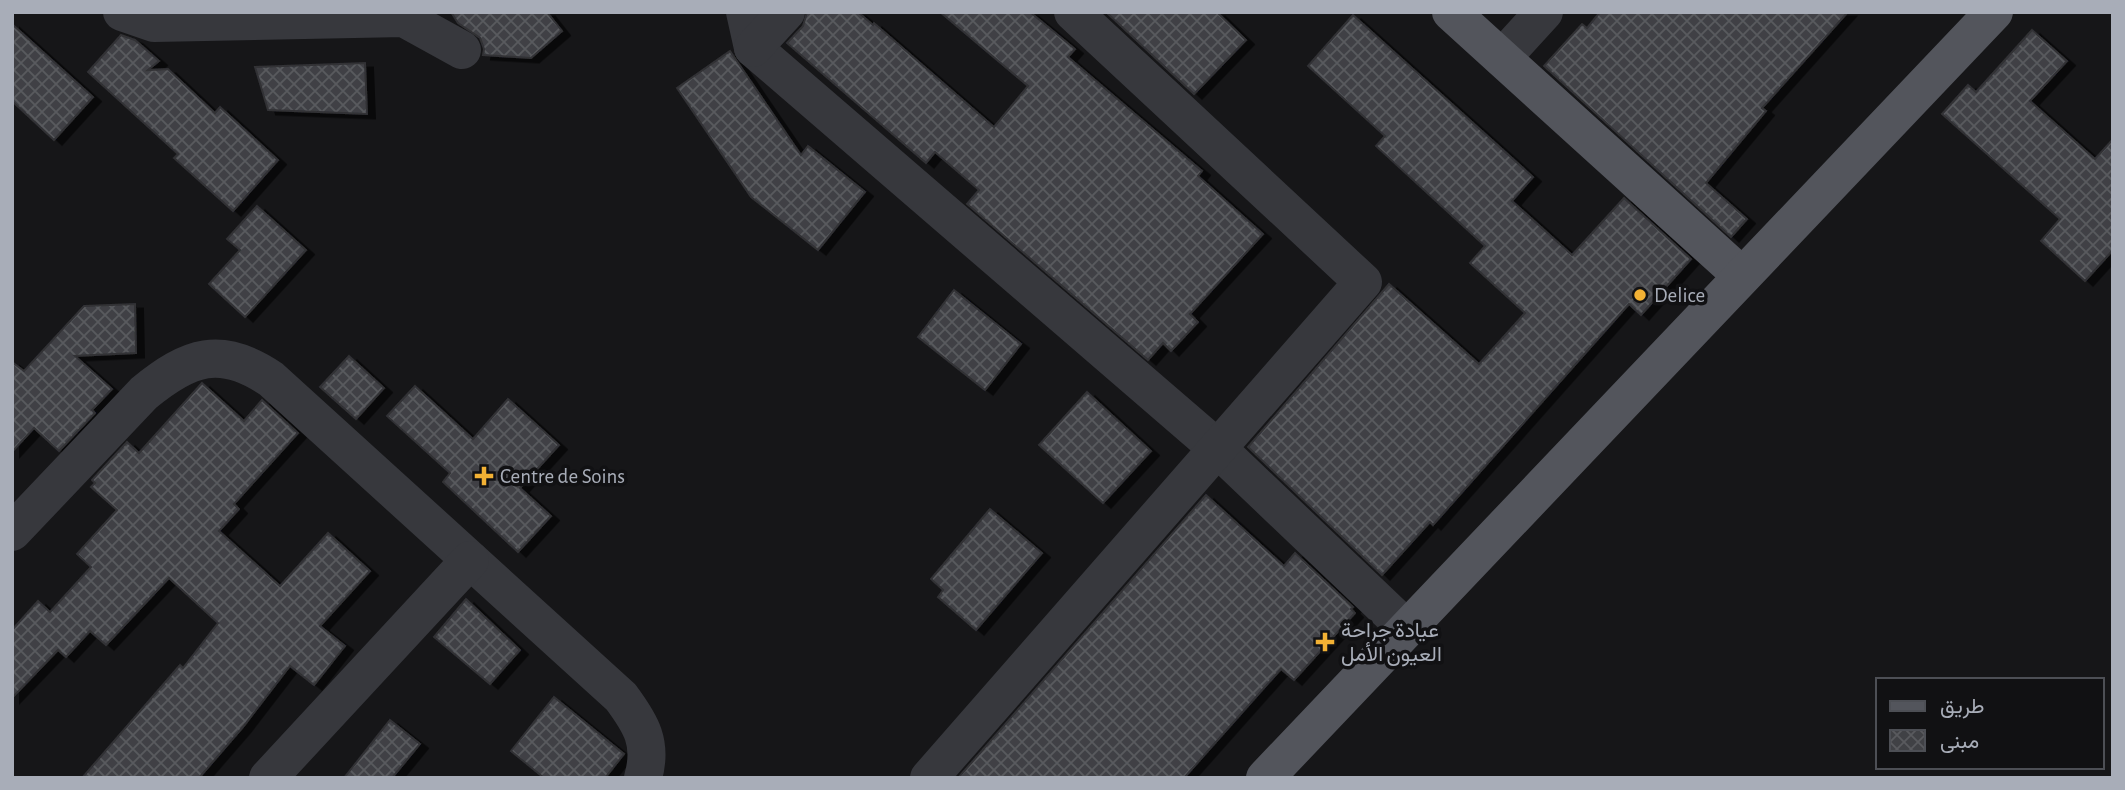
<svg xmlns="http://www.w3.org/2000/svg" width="2125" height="790" font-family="'Alegreya Sans',Vazirmatn,sans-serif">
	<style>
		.building { fill: url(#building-cross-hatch); stroke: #303034; stroke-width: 2; filter: url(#shadow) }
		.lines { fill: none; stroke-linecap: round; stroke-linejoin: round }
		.minor { stroke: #37383d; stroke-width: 38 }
		.major { stroke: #53555c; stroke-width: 38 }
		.poi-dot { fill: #f2b134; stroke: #111113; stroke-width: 2.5 }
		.labels { text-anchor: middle; stroke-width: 7; stroke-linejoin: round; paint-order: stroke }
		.poi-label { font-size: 21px; fill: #a8adb8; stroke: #111113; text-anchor: start }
	</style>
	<defs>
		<pattern id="building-cross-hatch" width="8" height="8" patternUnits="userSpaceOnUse" patternTransform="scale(1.75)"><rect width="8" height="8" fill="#404145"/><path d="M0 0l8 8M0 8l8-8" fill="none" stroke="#595a5e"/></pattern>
		<filter id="shadow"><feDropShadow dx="8" dy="4.5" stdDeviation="0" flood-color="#0009"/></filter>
	</defs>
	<rect width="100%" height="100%" fill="#161618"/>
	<!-- building -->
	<g class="building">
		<polygon points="451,12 547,12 562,31 531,58 483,55 484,49 480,38 458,23"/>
		<polygon points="807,12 858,12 873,25 874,23 994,127 1028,86 940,12 1030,12 1075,49 1068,57 1202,171 1198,176 1263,234 1190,314 1198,322 1171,351 1163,343 1148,360 967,204 979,190 935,152 926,163 787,43 803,26"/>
		<polygon points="1106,12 1217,12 1246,40 1194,94"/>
		<polygon points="1600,12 1848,12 1762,108 1766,111 1706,183 1747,219 1731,237 1544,66 1582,24 1587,28"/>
		<polygon points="1353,15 1533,177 1512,201 1572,255 1624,198 1691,259 1641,315 1629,304 1433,525 1430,522 1382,575 1248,447 1389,284 1479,364 1525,313 1470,263 1485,246 1376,146 1385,136 1308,66"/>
		<polygon points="12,24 93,97 54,140 12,101"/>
		<polygon points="2032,30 2067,61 2030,101 2095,159 2113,139 2113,250 2085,281 2041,241 2060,219 1942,114 1968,85 1976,92"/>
		<polygon points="121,35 135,40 159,61 148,70 168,69 215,113 220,107 278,160 233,211 174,158 178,154 88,72"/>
		<polygon points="730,51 801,155 808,146 865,192 818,250 751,197 677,88"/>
		<polygon points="365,63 367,114 268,110 255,67"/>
		<polygon points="257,206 306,250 245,317 209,284 240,250 227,239"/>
		<polygon points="954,290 1021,344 985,390 918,337"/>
		<polygon points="135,304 136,353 75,356 112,389 92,410 95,413 59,451 34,428 12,452 12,362 24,371 84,306"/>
		<polygon points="349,356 384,388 356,419 320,387"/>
		<polygon points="202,383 244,421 262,400 298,433 234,504 239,509 219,531 280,586 328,533 370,571 320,626 345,646 314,685 290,666 243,727 199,778 82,778 180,665 183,668 218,623 169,578 106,645 90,631 66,657 58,650 12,698 12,630 38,601 50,612 91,567 77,554 117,510 91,487 95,483 92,480 127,442 139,453"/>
		<polygon points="415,386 473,439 508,399 559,445 520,488 551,516 518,552 443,482 450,473 387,416"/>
		<polygon points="1087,392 1151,451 1103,503 1039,445"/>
		<polygon points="1206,495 1284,566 1295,553 1353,607 1351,609 1355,613 1294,680 1281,669 1184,778 958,778"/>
		<polygon points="990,509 1042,553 976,630 938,597 943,590 931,579"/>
		<polygon points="466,599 520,650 490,684 434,637"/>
		<polygon points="554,697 624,754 605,778 544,778 511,751"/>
		<polygon points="390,720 420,744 392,778 344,778"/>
	</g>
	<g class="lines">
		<!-- minor -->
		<g class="minor">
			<polyline points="122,12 154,23 404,18 462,50"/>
			<polyline points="745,12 753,48 1217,448 1407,629"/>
			<polyline points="753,48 786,12"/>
			<polyline points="1502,58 1544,12"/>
			<path d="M12 532 144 393C189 356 221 345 271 379L621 697C641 724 653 743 643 778"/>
			<polyline points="268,778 470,560"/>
			<polyline points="929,778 1363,282 1073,12"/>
		</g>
		<!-- major -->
		<g class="major">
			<polyline points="1451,12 1742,276"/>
			<polyline points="1265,778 1994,12"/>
		</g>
	</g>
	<!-- markers -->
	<g class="poi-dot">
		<circle cx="1640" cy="295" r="7"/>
		<path d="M480.5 465.5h7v7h7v7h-7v7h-7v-7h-7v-7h7z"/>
		<path d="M1321.5 631.5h7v7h7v7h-7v7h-7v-7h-7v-7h7z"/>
	</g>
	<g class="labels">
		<!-- poi labels -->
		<g class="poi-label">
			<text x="1654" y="302">Delice</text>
			<text x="500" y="483">Centre de Soins</text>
			<text x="1341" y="637">عيادة جراحة<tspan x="1341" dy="24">العيون الأمل</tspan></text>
		</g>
	</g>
	<!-- border -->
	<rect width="2125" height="790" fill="none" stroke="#a8adb8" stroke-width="28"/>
	<!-- legend -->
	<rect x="1876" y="678" width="228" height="91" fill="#111113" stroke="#4d4f55" stroke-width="2"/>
	<rect x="1890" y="701" width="35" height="10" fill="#53555c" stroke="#4d4f55" stroke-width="2"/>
	<text x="1940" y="713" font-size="21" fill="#a8adb8">طريق</text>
	<rect x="1890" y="730" width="35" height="21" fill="url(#building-cross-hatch)" stroke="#4d4f55" stroke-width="2"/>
	<text x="1940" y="748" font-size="21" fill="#a8adb8">مبنى</text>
</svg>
